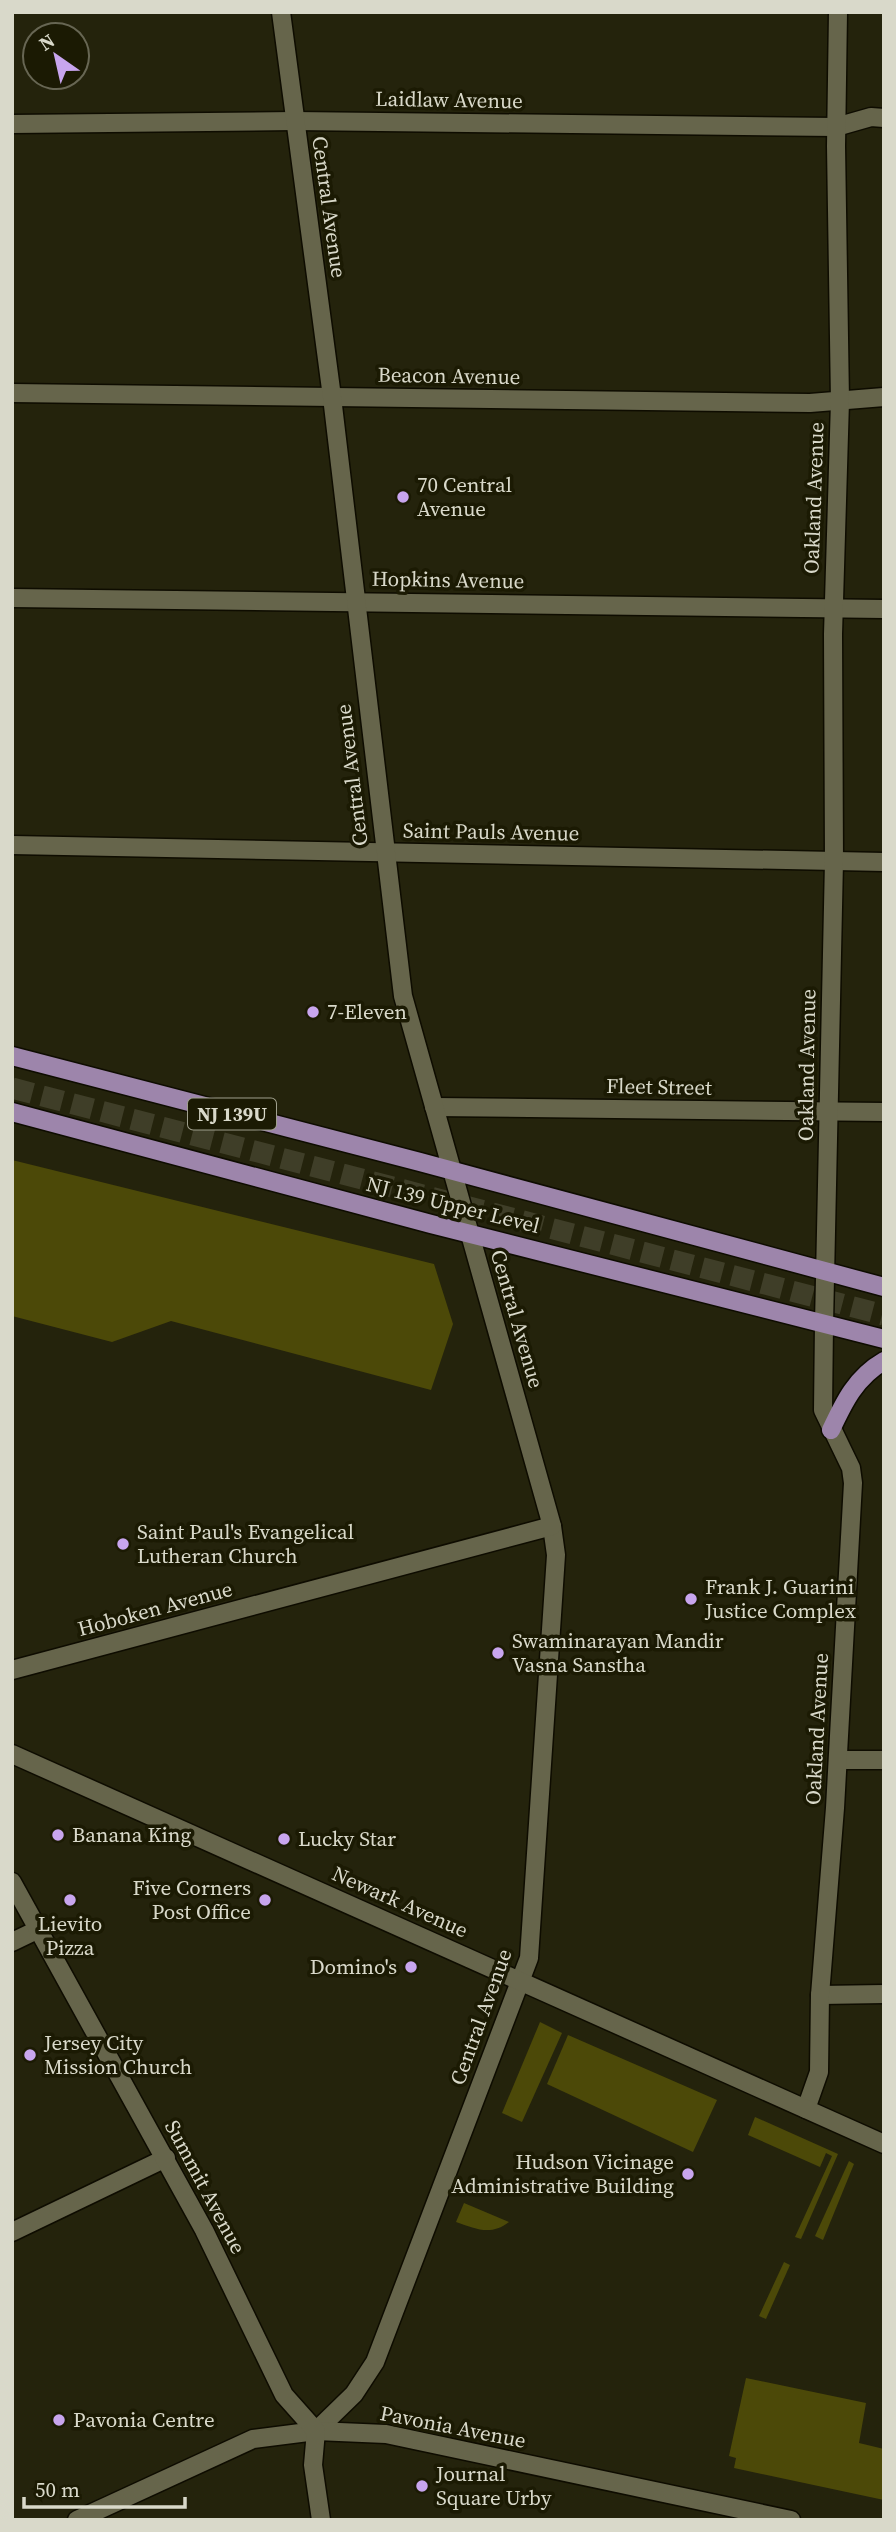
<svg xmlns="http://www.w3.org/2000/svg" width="896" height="2532" font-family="'Source Serif 4',serif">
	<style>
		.green { fill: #4c4908 }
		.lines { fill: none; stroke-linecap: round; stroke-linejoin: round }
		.motorway-tunnel { stroke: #3f3e28; stroke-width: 21; stroke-dasharray: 21 10; stroke-linecap: butt }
		.minor-casing { stroke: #0e0c00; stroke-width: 21 }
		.tertiary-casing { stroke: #0e0c00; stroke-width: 21 }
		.secondary-casing { stroke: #0e0c00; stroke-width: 21 }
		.primary-casing { stroke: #0e0c00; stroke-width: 21 }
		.minor { stroke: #66654b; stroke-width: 18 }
		.tertiary { stroke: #66654b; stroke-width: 18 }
		.secondary { stroke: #66654b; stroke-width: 18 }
		.primary { stroke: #9d85ab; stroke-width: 18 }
		.poi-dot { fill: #c8a5ee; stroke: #1b1a03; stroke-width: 2.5 }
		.labels { text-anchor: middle; stroke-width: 7; stroke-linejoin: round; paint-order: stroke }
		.shield { fill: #1b1a03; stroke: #a0a08e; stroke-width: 2 }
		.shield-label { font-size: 19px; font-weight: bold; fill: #d9d9ca }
		.street-label { font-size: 21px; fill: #d9d9ca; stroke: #1b1a03 }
		.poi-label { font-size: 21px; fill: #d9d9ca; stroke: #1b1a03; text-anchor: start }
	</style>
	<rect width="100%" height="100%" fill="#24230c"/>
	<!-- green -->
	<g class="green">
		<polygon points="12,1160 434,1264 453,1324 431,1390 171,1321 112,1342 12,1316"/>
		<polygon points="540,2022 562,2033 522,2122 502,2113"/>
		<polygon points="568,2035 717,2100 693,2152 547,2084"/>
		<polygon points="755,2117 838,2154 801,2239 795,2237 832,2156 826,2153 820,2167 748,2135"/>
		<polygon points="849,2161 854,2164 823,2240 815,2236"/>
		<path d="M464 2203 509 2222C491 2236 476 2229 456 2222Z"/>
		<polygon points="784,2262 790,2265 766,2319 759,2316"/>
		<polygon points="746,2378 866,2403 859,2443 884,2449 884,2500 734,2468 736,2458 729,2456"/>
	</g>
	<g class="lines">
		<!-- motorway-tunnel -->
		<polyline class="motorway-tunnel" points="12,1088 884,1315"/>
		<!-- minor casing -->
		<g class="minor-casing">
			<g id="minor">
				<polyline points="12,124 294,121 836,127 871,117 884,118"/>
				<polyline points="12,393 810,403 884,397"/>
				<polyline points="12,598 884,609"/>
				<polyline points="12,845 884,862"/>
				<polyline points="434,1107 884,1112"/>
				<polyline points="838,1760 884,1760"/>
				<polyline points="12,1942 37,1930"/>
				<polyline points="820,1995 884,1994"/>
				<polyline points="806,2109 819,2072 820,1995 835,1808 853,1483 851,1468 823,1410 824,1324"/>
				<polyline points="12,2232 166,2158"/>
				<polyline points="316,2431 354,2394 375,2362 529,1958 556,1555 552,1526"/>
			</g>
		</g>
		<!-- tertiary casing -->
		<g class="tertiary-casing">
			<g id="tertiary">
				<polyline points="824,1324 834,861 833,634 840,401 836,146 838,12"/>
				<polyline points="77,2520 253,2439 316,2431 386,2434 791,2520"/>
			</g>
		</g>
		<!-- secondary casing -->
		<g class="secondary-casing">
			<g id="secondary">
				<polyline points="12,1670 552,1526 403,996 332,397 281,12"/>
				<polyline points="12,1754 884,2144"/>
				<polyline points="12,1882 204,2230 284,2395 316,2431 313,2465 321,2520"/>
			</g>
		</g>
		<!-- primary casing -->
		<g class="primary-casing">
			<g id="primary">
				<polyline points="12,1056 420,1162 884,1287"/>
				<polyline points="12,1112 431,1224 884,1339"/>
				<path d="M831 1430C844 1402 856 1377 884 1361"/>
			</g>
		</g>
		<!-- minor -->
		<use href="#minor" class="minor"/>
		<!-- tertiary -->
		<use href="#tertiary" class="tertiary"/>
		<!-- secondary -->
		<use href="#secondary" class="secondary"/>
		<!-- primary -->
		<use href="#primary" class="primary"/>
	</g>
	<!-- markers -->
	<g class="poi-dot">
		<circle cx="403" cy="497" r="7"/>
		<circle cx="313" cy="1012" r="7"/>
		<circle cx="123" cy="1544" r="7"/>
		<circle cx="691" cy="1599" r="7"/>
		<circle cx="498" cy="1653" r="7"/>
		<circle cx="58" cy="1835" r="7"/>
		<circle cx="284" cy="1839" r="7"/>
		<circle cx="70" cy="1900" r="7"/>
		<circle cx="265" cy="1900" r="7"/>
		<circle cx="411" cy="1967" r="7"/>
		<circle cx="30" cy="2055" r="7"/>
		<circle cx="688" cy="2174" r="7"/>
		<circle cx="59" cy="2420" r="7"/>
		<circle cx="422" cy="2486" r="7"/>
	</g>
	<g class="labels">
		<!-- shield labels -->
		<rect class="shield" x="188" y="1098.5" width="88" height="31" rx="5"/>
		<g class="shield-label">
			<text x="232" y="1121">NJ 139U</text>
		</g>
		<!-- street labels -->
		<g class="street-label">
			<text transform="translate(449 100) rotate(1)" y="7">Laidlaw Avenue</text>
			<text transform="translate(329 207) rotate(82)" y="7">Central Avenue</text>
			<text transform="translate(449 376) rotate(1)" y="7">Beacon Avenue</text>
			<text transform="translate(814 498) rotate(-88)" y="7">Oakland Avenue</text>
			<text transform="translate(448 580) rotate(1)" y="7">Hopkins Avenue</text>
			<text transform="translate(352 775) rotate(-97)" y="7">Central Avenue</text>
			<text transform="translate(491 832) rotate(1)" y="7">Saint Pauls Avenue</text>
			<text transform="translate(807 1065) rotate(-89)" y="7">Oakland Avenue</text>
			<text transform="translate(659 1087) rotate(1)" y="7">Fleet Street</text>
			<text transform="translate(453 1205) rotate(14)" y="7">NJ 139 Upper Level</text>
			<text transform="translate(517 1319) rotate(74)" y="7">Central Avenue</text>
			<text transform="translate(155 1609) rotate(-15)" y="7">Hoboken Avenue</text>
			<text transform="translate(817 1729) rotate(-87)" y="7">Oakland Avenue</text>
			<text transform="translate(400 1902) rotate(24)" y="7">Newark Avenue</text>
			<text transform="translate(481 2017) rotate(-70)" y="7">Central Avenue</text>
			<text transform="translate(205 2187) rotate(62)" y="7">Summit Avenue</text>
			<text transform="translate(453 2427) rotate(11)" y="7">Pavonia Avenue</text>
		</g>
		<!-- poi labels -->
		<g class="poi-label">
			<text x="417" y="492">70 Central<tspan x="417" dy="24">Avenue</tspan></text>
			<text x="327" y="1019">7-Eleven</text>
			<text x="137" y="1539">Saint Paul's Evangelical<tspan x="137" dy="24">Lutheran Church</tspan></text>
			<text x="705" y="1594">Frank J. Guarini<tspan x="705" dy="24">Justice Complex</tspan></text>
			<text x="512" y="1648">Swaminarayan Mandir<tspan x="512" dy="24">Vasna Sanstha</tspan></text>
			<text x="72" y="1842">Banana King</text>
			<text x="298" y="1846">Lucky Star</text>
			<text x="251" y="1895" text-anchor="end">Five Corners<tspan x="251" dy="24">Post Office</tspan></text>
			<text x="70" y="1931" text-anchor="middle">Lievito<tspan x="70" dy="24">Pizza</tspan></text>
			<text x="397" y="1974" text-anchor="end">Domino's</text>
			<text x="44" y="2050">Jersey City<tspan x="44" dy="24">Mission Church</tspan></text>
			<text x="674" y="2169" text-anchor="end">Hudson Vicinage<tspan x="674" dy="24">Administrative Building</tspan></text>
			<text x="73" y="2427">Pavonia Centre</text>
			<text x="436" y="2481">Journal<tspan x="436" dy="24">Square Urby</tspan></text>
		</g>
	</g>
	<!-- border -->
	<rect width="896" height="2532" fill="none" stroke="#d9d9ca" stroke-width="28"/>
	<!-- north arrow -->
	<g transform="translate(56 56) rotate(326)"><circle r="33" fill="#1b1a03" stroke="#676653" stroke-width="2"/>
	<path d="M0-5L12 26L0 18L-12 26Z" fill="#c8a5ee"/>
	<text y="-10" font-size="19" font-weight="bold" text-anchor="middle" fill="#d9d9ca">N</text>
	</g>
	<!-- scale -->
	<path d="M24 2497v10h161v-10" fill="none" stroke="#d9d9ca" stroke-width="3.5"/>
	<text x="35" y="2497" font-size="21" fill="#d9d9ca" stroke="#1b1a03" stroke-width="5" paint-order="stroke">50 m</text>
</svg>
